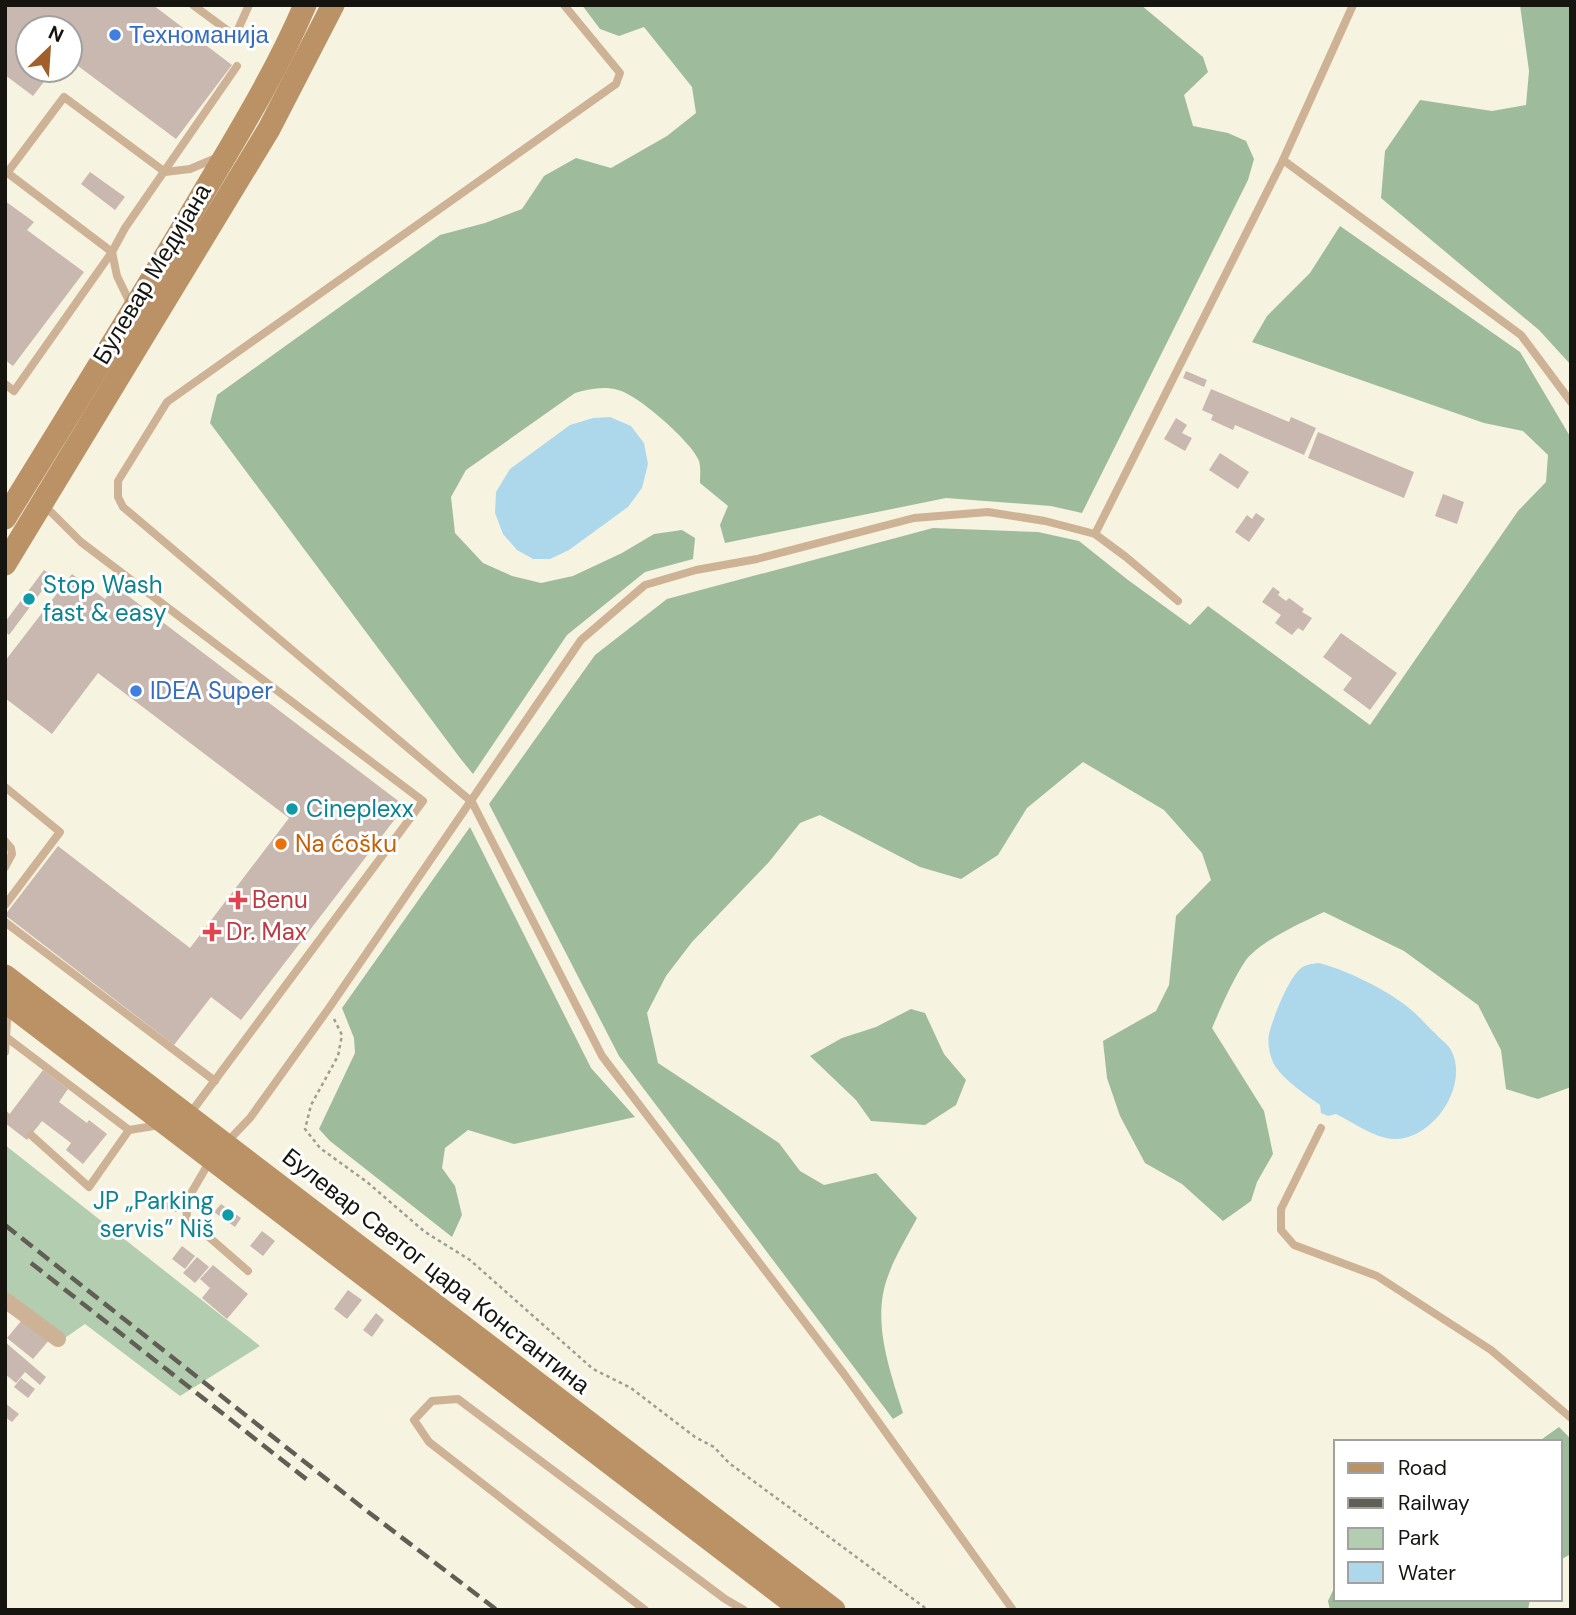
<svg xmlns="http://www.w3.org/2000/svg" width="1576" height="1615" font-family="'DM Sans',sans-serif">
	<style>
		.green { fill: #b3cdb1 }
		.forest { fill: #9ebb9c }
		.water { fill: #add8ec }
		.building { fill: #c9b8af }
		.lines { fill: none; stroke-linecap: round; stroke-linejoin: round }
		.path { stroke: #9f9d90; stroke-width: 2.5; stroke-dasharray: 3.5 3.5; stroke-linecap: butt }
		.service { stroke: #ceb295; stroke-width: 8 }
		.minor { stroke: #ceb295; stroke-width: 16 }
		.secondary { stroke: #bb9266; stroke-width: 23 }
		.rail { stroke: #615f55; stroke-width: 4.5; stroke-dasharray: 14 7; stroke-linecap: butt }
		.shop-dot { fill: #3f7fe0; stroke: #fff; stroke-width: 2.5 }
		.culture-dot { fill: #0f9aa8; stroke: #fff; stroke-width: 2.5 }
		.food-dot { fill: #e8710a; stroke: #fff; stroke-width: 2.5 }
		.health-dot { fill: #e0444e; stroke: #fff; stroke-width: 2.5 }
		.labels { text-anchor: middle; stroke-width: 6; stroke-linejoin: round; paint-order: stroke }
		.shop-label { font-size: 24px; fill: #366cbe; stroke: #fff; text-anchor: start }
		.street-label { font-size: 24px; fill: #15140e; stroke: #fff }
		.culture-label { font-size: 24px; fill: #0d838f; stroke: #fff; text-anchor: start }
		.food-label { font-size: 24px; fill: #c56008; stroke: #fff; text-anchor: start }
		.health-label { font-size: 24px; fill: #be3a42; stroke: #fff; text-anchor: start }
	</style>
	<rect width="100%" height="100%" fill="#f6f3e1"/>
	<!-- green -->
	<polygon class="green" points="5,1145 260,1346 180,1396 85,1324 62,1340 5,1297"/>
	<!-- forest -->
	<g class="forest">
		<path d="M582 5H1141L1203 57 1208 72 1184 95 1193 126 1228 133 1246 141 1254 159 1248 180 1082 513 1051 506 946 498 725 543 720 525 728 506 700 483C700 476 701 468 699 461 693 443 637 394 618 390 604 386 589 389 575 393L466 470 451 497 455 533 483 563 512 576 541 583 573 576 622 553 654 534 682 530 695 538 693 559 645 572 567 635 473 774 460 758 210 423 217 395 440 235 485 223 522 209 544 176 576 158 611 168 667 136 696 113 692 87 644 27 619 36 600 29Z"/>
		<polygon points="1520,5 1571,5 1571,365 1539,330 1381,198 1385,151 1420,100 1492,111 1526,105 1529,71"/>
		<path d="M1340 226 1520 352 1571 438V1087L1538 1099 1506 1089 1501 1050 1478 1005 1404 951 1324 912C1303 922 1260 941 1246 960 1232 981 1222 1005 1212 1028L1264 1111 1273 1154 1257 1182 1251 1201 1223 1221 1182 1184 1145 1163 1120 1116 1107 1078 1103 1041 1156 1011 1169 985 1176 916 1211 880 1202 853 1164 810 1083 762 1027 808 998 855 961 879 920 867 820 815 800 823 769 862 692 942 666 976 647 1013 658 1063 779 1143 800 1171 824 1185 876 1173 917 1218C907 1237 895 1256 888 1276 871 1321 890 1370 903 1413L893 1419 619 1056 489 804 595 655 667 599 933 528 1038 532 1079 541 1128 580 1190 625 1208 606 1370 725 1518 511 1546 482 1548 455 1523 431 1484 423 1252 342 1267 316 1310 273Z"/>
		<polygon points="470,827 591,1068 635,1117 514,1144 468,1130 445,1148 442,1168 455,1186 462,1215 452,1237 330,1141 319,1129 355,1053 354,1038 342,1008"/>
		<polygon points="911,1009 925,1013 944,1054 966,1080 956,1105 925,1125 871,1121 856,1100 810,1056 842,1038 876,1027"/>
		<polygon points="1559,1427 1571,1439 1571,1554 1560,1560 1560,1442 1538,1442"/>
		<polygon points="1336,1584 1336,1599 1530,1599 1528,1610 1330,1610 1328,1601"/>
	</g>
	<!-- water -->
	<g class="water">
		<polygon points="610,417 631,426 644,443 648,464 642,488 628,507 569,550 550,559 533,559 517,550 503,534 495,513 496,492 510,469 570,425 593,418"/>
		<path d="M1319 963C1347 970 1387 990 1409 1008 1419 1016 1427 1026 1436 1034 1440 1039 1448 1044 1451 1050 1470 1085 1433 1140 1394 1139 1374 1138 1354 1123 1336 1114L1328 1116 1321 1113 1320 1105C1305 1094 1285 1081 1275 1066 1270 1058 1267 1043 1269 1034 1273 1018 1287 982 1299 970 1305 964 1311 964 1319 963Z"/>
	</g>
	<!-- building -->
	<g class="building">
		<polygon points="5,5 153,5 232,65 176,139 70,60 70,28 28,28 28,70 53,70 33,96 5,75"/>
		<polygon points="90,172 125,197 115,210 81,184"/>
		<polygon points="5,201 34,222 27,230 84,272 13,366 5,360"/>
		<polygon points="1186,371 1207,380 1204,387 1183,378"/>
		<polygon points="1211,389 1289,422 1291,417 1316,428 1304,455 1235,425 1233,430 1211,420 1213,415 1202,410"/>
		<polygon points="1176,418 1187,425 1182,433 1192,438 1185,451 1164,439"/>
		<polygon points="1318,432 1414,472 1404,498 1308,458"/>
		<polygon points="1220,453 1249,472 1238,489 1209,470"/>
		<polygon points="1443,494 1464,502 1457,524 1435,516"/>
		<polygon points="1256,513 1265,519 1249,542 1235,532 1247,515 1252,519"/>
		<polygon points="44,570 53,576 9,635 5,632 5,622"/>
		<polygon points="72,574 105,599 115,586 405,806 241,1020 211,997 174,1045 5,915 58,846 190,948 289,818 98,673 52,734 5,698 5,661"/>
		<polygon points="1273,587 1280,592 1278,595 1286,601 1289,598 1304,609 1302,612 1312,618 1303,631 1298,628 1292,635 1275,623 1281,615 1262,602"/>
		<polygon points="1341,633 1397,673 1370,710 1343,690 1352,678 1323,657"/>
		<polygon points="43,1070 68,1089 59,1102 87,1123 89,1120 107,1134 83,1164 66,1150 71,1143 42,1121 27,1140 5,1123 5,1120"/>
		<polygon points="221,1204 241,1218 235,1227 214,1212"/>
		<polygon points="262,1231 275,1241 263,1256 250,1246"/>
		<polygon points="182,1246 195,1256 185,1269 172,1259"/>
		<polygon points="197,1257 209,1267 195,1283 183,1273"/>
		<polygon points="213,1265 248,1294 227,1319 202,1298 210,1288 200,1279"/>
		<polygon points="348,1290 362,1300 347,1319 334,1309"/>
		<polygon points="376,1313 384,1320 372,1337 363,1330"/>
		<polygon points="22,1320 50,1339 33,1359 7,1338"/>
		<polygon points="5,1342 46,1377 40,1385 25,1372 16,1383 5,1374"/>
		<polygon points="21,1378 35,1389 28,1398 14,1387"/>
		<polygon points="5,1403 19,1414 12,1422 5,1417"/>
	</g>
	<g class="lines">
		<!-- path -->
		<polyline class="path" points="334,1019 342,1035 338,1056 311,1105 305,1129 320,1148 367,1182 425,1232 470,1260 593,1369 631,1388 695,1437 714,1447 729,1463 928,1610"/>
		<!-- service -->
		<g class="service">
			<polyline points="193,5 235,36 249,5"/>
			<polyline points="564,5 620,73 616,84 167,402 118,481 118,497 123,507 472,802 602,1056 844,1374 1013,1610"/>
			<polyline points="1283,160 1521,335 1571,402"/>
			<polyline points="5,171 112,252 117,276 132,307"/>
			<polyline points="7,173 64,97 165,172 190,169 216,158"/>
			<polyline points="5,384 14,391 112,252 125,228 237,66"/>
			<polyline points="42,509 51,512 81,542 423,801 189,1115"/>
			<polyline points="1095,534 1283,160 1353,5"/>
			<polyline points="5,787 60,832 5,905"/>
			<polyline points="5,841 11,848 12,854 5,867"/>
			<polyline points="5,922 215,1081"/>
			<polyline points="6,1037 129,1130"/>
			<polyline points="5,1052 8,1007"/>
			<polyline points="5,1115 6,1116"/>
			<polyline points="1321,1128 1281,1209 1281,1230 1294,1245 1377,1276 1491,1350 1571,1418"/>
			<polyline points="31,1135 89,1187 129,1130 160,1125"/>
			<polyline points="227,1142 250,1118 329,1008 581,640 645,585 696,570 757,559 914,518 988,512 1045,521 1095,534 1126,557 1178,601"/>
			<polyline points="211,1159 186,1202 187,1218 248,1271"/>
			<polyline points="169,1206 177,1208 186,1202"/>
			<polyline points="645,1610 429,1442 414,1420 432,1401 458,1399 725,1599 744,1610"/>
		</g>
		<!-- minor -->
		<polyline class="minor" points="5,1300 58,1339"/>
		<!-- secondary -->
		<g class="secondary">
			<path d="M5 518C69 414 134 310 196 205 235 139 275 75 305 5"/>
			<polyline points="5,564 269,129 333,5"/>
			<polyline points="5,976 834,1610"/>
			<polyline points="5,1001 802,1610"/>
		</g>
		<!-- rail -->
		<g class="rail">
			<polyline points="5,1225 363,1508 497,1610"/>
			<polyline points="31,1263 310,1482"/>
		</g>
	</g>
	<!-- markers -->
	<g class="shop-dot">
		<circle cx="115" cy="35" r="7"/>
		<circle cx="136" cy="691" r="7"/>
	</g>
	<g class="culture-dot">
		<circle cx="29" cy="599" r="7"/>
		<circle cx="292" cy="809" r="7"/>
		<circle cx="228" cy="1215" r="7"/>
	</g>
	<circle class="food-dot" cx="281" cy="844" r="7"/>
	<g class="health-dot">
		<path d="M234.5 889.5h7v7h7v7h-7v7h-7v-7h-7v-7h7z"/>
		<path d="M208.5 921.5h7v7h7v7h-7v7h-7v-7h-7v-7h7z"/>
	</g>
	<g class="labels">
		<!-- shop labels -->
		<g class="shop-label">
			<text x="129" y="43">Техноманија</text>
			<text x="150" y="699">IDEA Super</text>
		</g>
		<!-- street labels -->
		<g class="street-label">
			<text transform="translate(152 274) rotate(-59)" y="8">Булевар Медијана</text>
			<text transform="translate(436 1271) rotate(38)" y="8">Булевар Светог цара Константина</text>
		</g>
		<!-- culture labels -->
		<g class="culture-label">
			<text x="43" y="593">Stop Wash<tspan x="43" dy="28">fast &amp; easy</tspan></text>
			<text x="306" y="817">Cineplexx</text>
			<text x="214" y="1209" text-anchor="end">JP „Parking<tspan x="214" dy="28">servis” Niš</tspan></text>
		</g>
		<!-- food labels -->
		<g class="food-label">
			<text x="295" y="852">Na ćošku</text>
		</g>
		<!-- health labels -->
		<g class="health-label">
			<text x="252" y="908">Benu</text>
			<text x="226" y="940">Dr. Max</text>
		</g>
	</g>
	<!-- border -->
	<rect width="1576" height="1615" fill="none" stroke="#15140e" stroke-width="14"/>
	<!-- legend -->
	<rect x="1334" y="1440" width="228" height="161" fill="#ffffff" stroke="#a1a19f" stroke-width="2"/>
	<rect x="1348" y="1463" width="35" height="10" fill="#bb9266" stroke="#a1a19f" stroke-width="2"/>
	<text x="1398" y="1475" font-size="21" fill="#15140e">Road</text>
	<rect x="1348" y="1498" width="35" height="10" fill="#615f55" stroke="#a1a19f" stroke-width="2"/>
	<text x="1398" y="1510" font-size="21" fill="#15140e">Railway</text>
	<rect x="1348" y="1528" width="35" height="21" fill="#b3cdb1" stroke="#a1a19f" stroke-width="2"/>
	<text x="1398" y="1545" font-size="21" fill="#15140e">Park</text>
	<rect x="1348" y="1562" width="35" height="21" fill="#add8ec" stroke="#a1a19f" stroke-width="2"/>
	<text x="1398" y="1580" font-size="21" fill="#15140e">Water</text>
	<!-- north arrow -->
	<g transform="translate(49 49) rotate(25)"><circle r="33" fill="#ffffff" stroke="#a1a19f" stroke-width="2"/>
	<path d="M0-5L12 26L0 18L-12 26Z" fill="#a15f2b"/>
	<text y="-10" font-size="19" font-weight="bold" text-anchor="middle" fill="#15140e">N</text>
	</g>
</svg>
